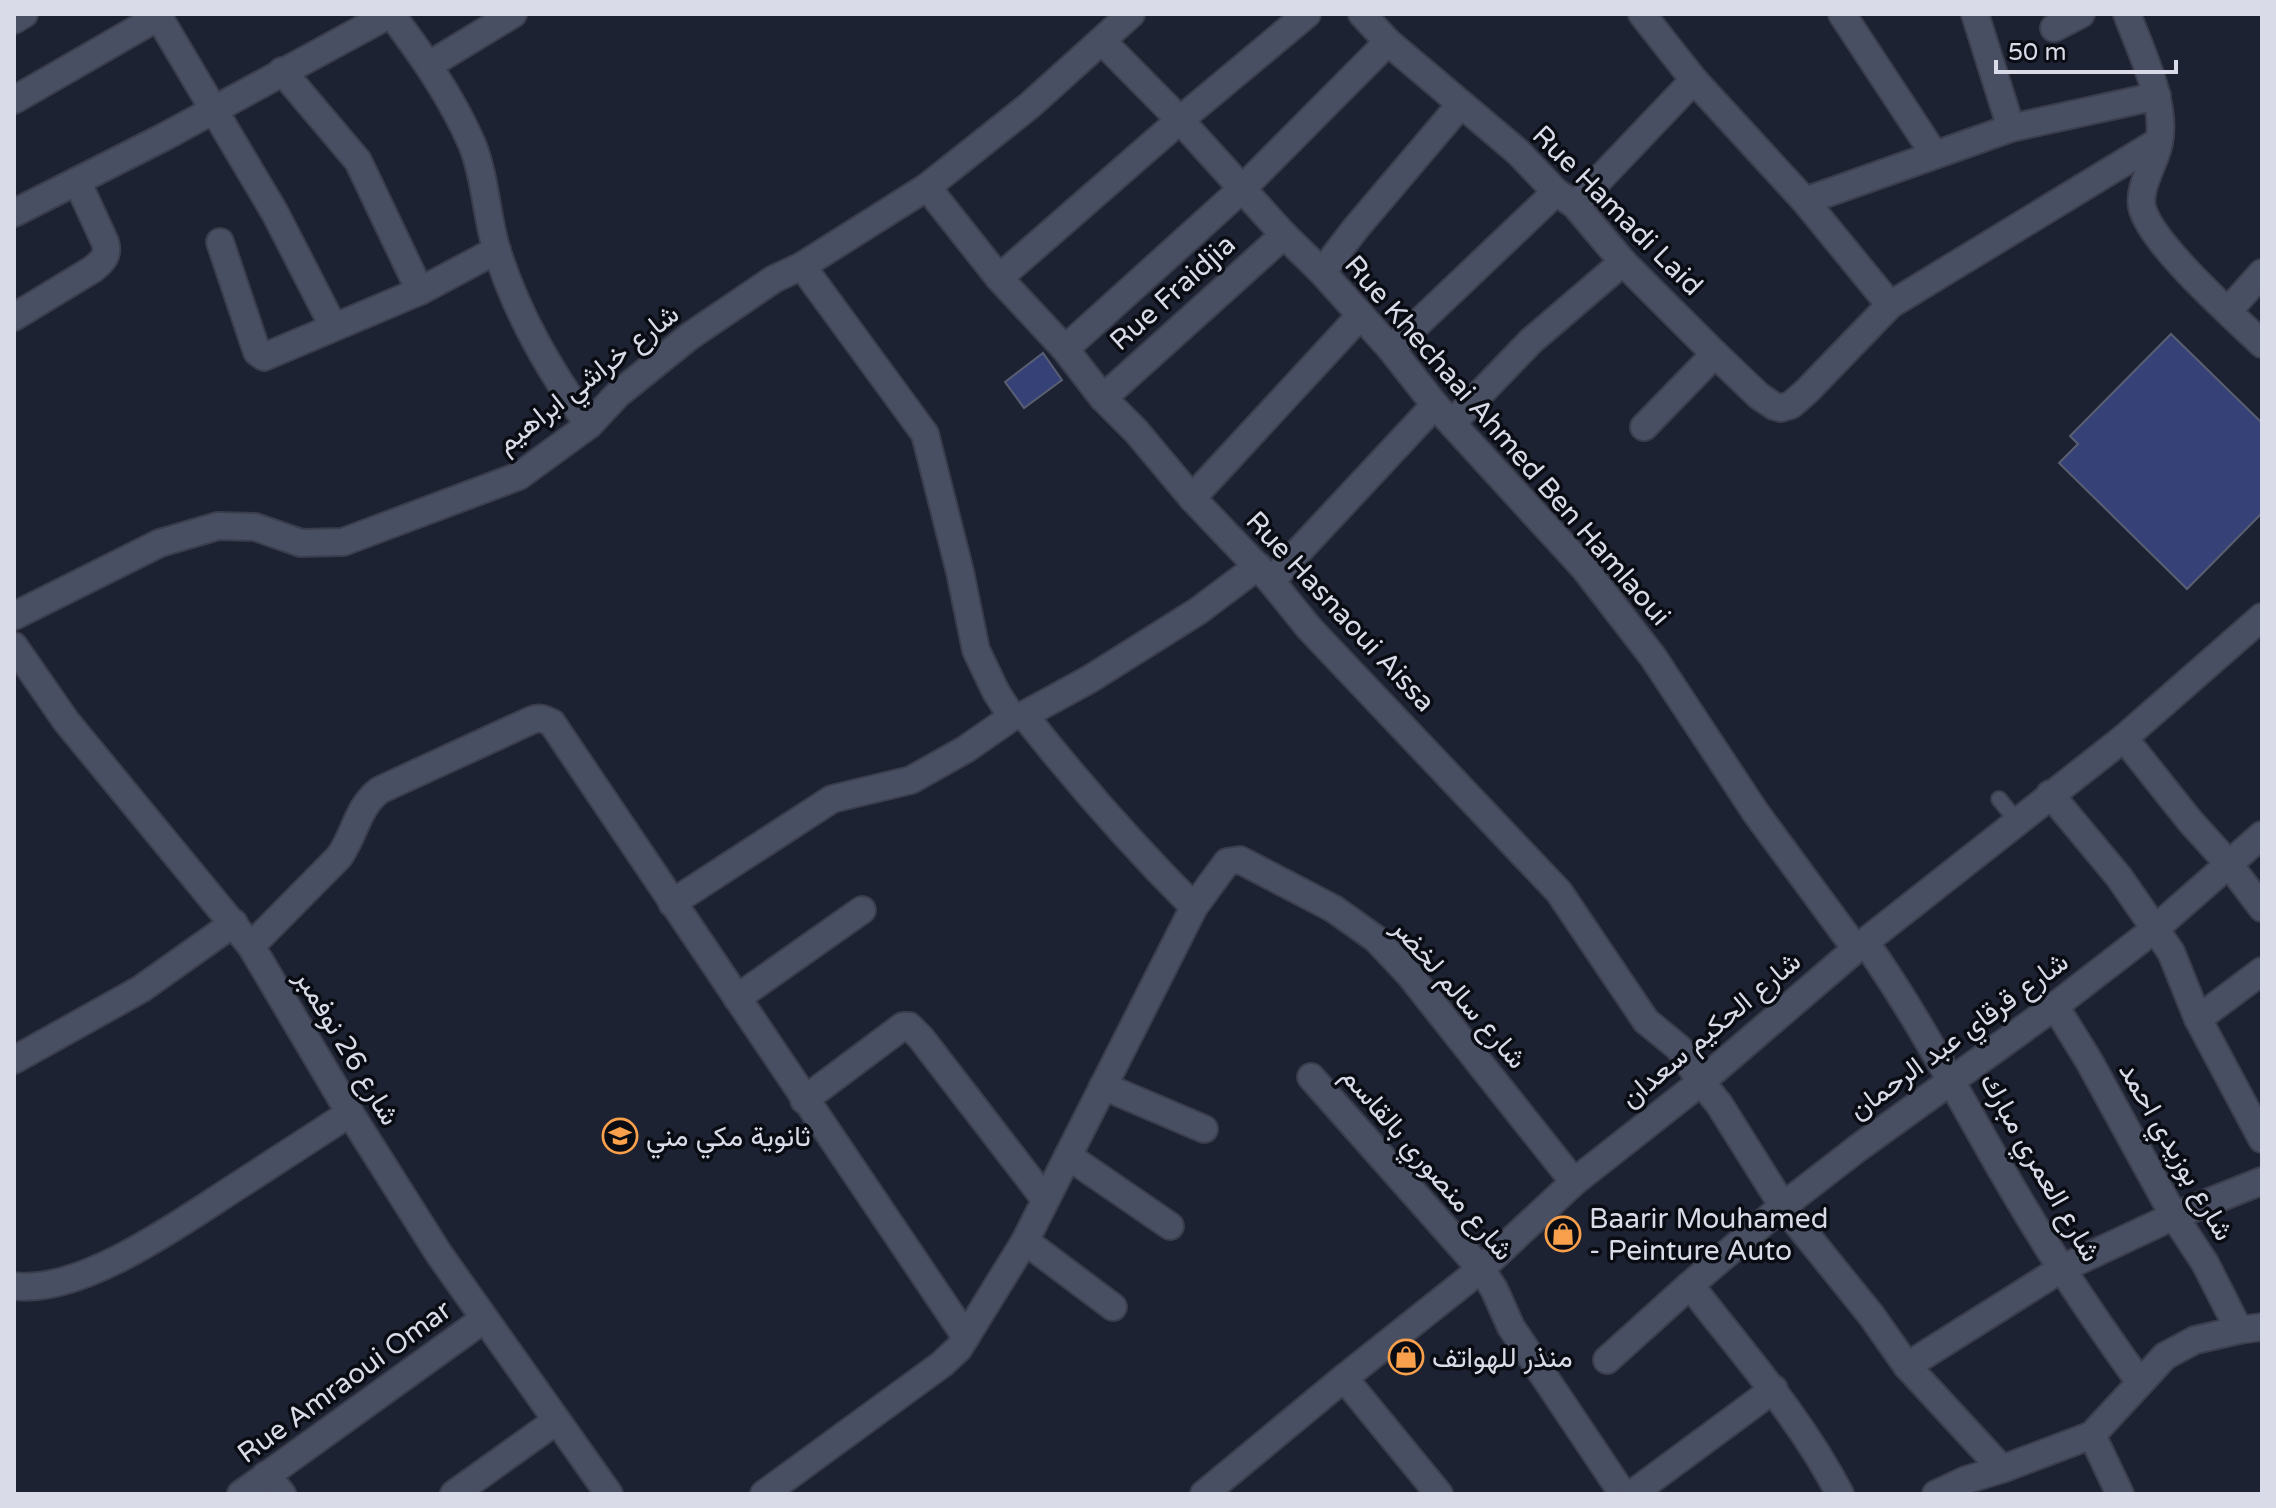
<svg xmlns="http://www.w3.org/2000/svg" width="2276" height="1508" font-family="'Varela Round',Vazirmatn,sans-serif">
	<style>
		.building { fill: #364177; stroke: #595f72; stroke-width: 2 }
		.lines { fill: none; stroke-linecap: round; stroke-linejoin: round }
		.lane-casing { stroke: #3a3d4b; stroke-width: 18 }
		.street-casing { stroke: #3a3d4b; stroke-width: 30 }
		.lane { stroke: #494f62; stroke-width: 14 }
		.street { stroke: #494f62; stroke-width: 26 }
		.labels { text-anchor: middle; stroke-width: 7; stroke-linejoin: round; paint-order: stroke }
		.street-label { font-size: 28px; fill: #d9dce8; stroke: #0a0c13 }
		.poi-label { font-size: 28px; fill: #d9dce8; stroke: #0a0c13; text-anchor: start }
	</style>
	<rect width="100%" height="100%" fill="#1d2232"/>
	<!-- building -->
	<g class="building">
		<polygon points="2171,334 2262,423 2262,513 2187,589 2059,463 2078,444 2070,436"/>
		<polygon points="1043,353 1062,380 1024,408 1005,382"/>
	</g>
	<g class="lines">
		<!-- lane casing -->
		<g class="lane-casing">
			<polyline id="lane" points="1999,799 2017,821"/>
		</g>
		<!-- street casing -->
		<g class="street-casing">
			<g id="street">
				<polyline points="157,14 275,213 333,326"/>
				<path d="M391 14C422 55 451 96 472 144 486 179 486 216 497 251 517 314 550 372 589 425"/>
				<polyline points="1362,14 1388,42 1518,152 1556,192 1575,205 1623,262 1715,354 1644,427"/>
				<polyline points="1642,14 1694,80"/>
				<polyline points="1842,14 1934,154"/>
				<polyline points="1975,14 2011,128"/>
				<path d="M2127 14C2141 52 2167 103 2159 143 2155 163 2138 187 2142 207 2150 243 2233 316 2262 344"/>
				<polyline points="14,20 24,14"/>
				<polyline points="2054,28 2081,14"/>
				<polyline points="1103,42 1180,120 1284,235 1322,272 1391,349 1435,405 1585,569 1653,657 1756,813 1856,949"/>
				<polyline points="429,65 513,14"/>
				<polyline points="282,71 358,161 420,291"/>
				<polyline points="14,100 158,17"/>
				<polyline points="927,187 999,278 1065,349 1103,398 1136,431 1192,498 1271,581 1309,628 1559,892 1646,1021 1679,1048 1701,1082 1719,1104 1783,1206 1871,1315 1907,1366 2002,1469"/>
				<polyline points="1805,201 2011,128 2157,96"/>
				<polyline points="1575,205 1694,80 1805,201 1890,305 2159,141"/>
				<polyline points="14,213 164,137 390,14"/>
				<polyline points="220,242 257,352 264,357 420,291 497,250"/>
				<polyline points="802,266 925,434 960,572 976,650 996,692 1012,717"/>
				<polyline points="1322,272 1356,228 1461,104"/>
				<polyline points="999,278 1180,120 1307,14"/>
				<polyline points="2228,311 2262,273"/>
				<path d="M14 317 93 269C103 261 109 255 105 242L77 181"/>
				<polyline points="1065,349 1243,188 1388,42"/>
				<polyline points="1391,349 1556,192"/>
				<polyline points="1715,354 1759,396 1774,406 1781,408 1791,405 1807,391 1890,305"/>
				<polyline points="1103,398 1284,235"/>
				<polyline points="1453,422 1531,341 1623,262"/>
				<polyline points="1192,498 1360,316"/>
				<polyline points="1271,581 1435,405"/>
				<polyline points="14,616 160,543 218,526 255,527 301,543 343,542 519,476 589,425 618,394 690,336 774,279 802,266 927,187 1029,106 1131,14"/>
				<polyline points="14,646 66,721 251,946 350,1113 439,1254 609,1494"/>
				<path d="M1024 715C1077 782 1133 846 1194 907"/>
				<polyline points="2124,738 2190,821 2228,863 2262,908"/>
				<polyline points="2050,794 2119,877 2171,952 2198,1019 2262,1139"/>
				<polyline points="672,903 832,799 911,780 966,749 1012,717 1024,715 1090,679 1198,611 1258,566"/>
				<path d="M1865 942C1922 1022 1965 1109 2015 1193 2053 1258 2095 1320 2139 1381"/>
				<path d="M251 946 339 857C355 835 357 807 380 790L532 720C540 717 544 719 552 723L966 1337"/>
				<polyline points="737,998 862,910"/>
				<polyline points="2055,1006 2089,1061 2174,1216 2205,1263 2239,1330"/>
				<polyline points="2198,1019 2262,971"/>
				<polyline points="14,1060 141,989 234,923"/>
				<polyline points="1311,1077 1481,1269 1494,1289 1511,1327 1623,1494"/>
				<polyline points="1103,1086 1204,1129"/>
				<polyline points="804,1100 903,1026 909,1026 921,1038 1045,1199"/>
				<polyline points="1068,1156 1170,1226"/>
				<polyline points="1025,1241 1113,1307"/>
				<path d="M14 1286C81 1295 180 1223 236 1187 274 1162 312 1138 350 1113"/>
				<polyline points="1607,1360 1690,1285"/>
				<polyline points="1907,1366 2061,1269 2174,1216 2262,1181"/>
				<polyline points="1344,1378 1439,1494"/>
				<polyline points="2092,1435 2120,1494"/>
				<polyline points="266,1475 282,1494"/>
				<polyline points="241,1494 484,1319"/>
				<polyline points="454,1494 556,1421"/>
				<polyline points="764,1494 942,1364 959,1348 1025,1241 1194,907 1227,862 1240,860 1334,909 1376,939 1409,974 1574,1182"/>
				<polyline points="1204,1494 1344,1378 1481,1269 1574,1182 1701,1082 1856,949 2124,738 2262,617"/>
				<polyline points="1632,1494 1774,1389"/>
				<path d="M1840 1494C1800 1417 1743 1354 1690 1285L1783 1206 1858 1148 2055 1006 2156 928 2262 835"/>
				<polyline points="1936,1494 1966,1480 2002,1469 2092,1435 2165,1356 2195,1340 2239,1330 2262,1327"/>
			</g>
		</g>
		<!-- lane -->
		<use href="#lane" class="lane"/>
		<!-- street -->
		<use href="#street" class="street"/>
	</g>
	<!-- icons -->
	<defs>
		<g id="school-ring" transform="scale(1.8)"><circle r="9.5" fill="#0a0c13" stroke="#f8a04b" stroke-width="1.5"/><path d="M0-5L7-2L0 1L-7-2ZM-4 1L0 2.5L4 1V4Q0 6-4 4Z" fill="#f8a04b"/></g>
		<g id="shop-ring" transform="scale(1.8)"><circle r="9.5" fill="#0a0c13" stroke="#f8a04b" stroke-width="1.5"/><path d="M-5-2.5h2.3a2.7 3.5 0 0 1 5.4 0H5L5.5 6h-11ZM-1.5-2.5h3a1.5 2.3 0 0 0-3 0Z" fill="#f8a04b"/></g>
	</defs>
	<g fill-rule="evenodd">
		<use href="#school-ring" x="620" y="1136"/>
		<use href="#shop-ring" x="1563" y="1234"/>
		<use href="#shop-ring" x="1406" y="1357"/>
	</g>
	<g class="labels">
		<!-- street labels -->
		<g class="street-label">
			<text transform="translate(1618 210) rotate(45)" y="10">Rue Hamadi Laid</text>
			<text transform="translate(1172 292) rotate(-42)" y="10">Rue Fraidjia</text>
			<text transform="translate(587 378) rotate(-38)" y="10">شارع خراشي ابراهيم</text>
			<text transform="translate(1508 440) rotate(49)" y="10">Rue Khechaai Ahmed Ben Hamlaoui</text>
			<text transform="translate(1341 611) rotate(47)" y="10">Rue Hasnaoui Aissa</text>
			<text transform="translate(1460 993) rotate(49)" y="10">شارع سالم لخضر</text>
			<text transform="translate(1710 1029) rotate(-40)" y="10">شارع الحكيم سعدان</text>
			<text transform="translate(1958 1035) rotate(-36)" y="10">شارع قرقاي عبد الرحمان</text>
			<text transform="translate(348 1047) rotate(59)" y="10">شارع 26 نوفمبر</text>
			<text transform="translate(2177 1151) rotate(60)" y="10">شارع بوزيدي احمد</text>
			<text transform="translate(1428 1163) rotate(49)" y="10">شارع منصوري بالقاسم</text>
			<text transform="translate(2041 1167) rotate(60)" y="10">شارع العمري مبارك</text>
			<text transform="translate(344 1381) rotate(-36)" y="10">Rue Amraoui Omar</text>
		</g>
		<!-- poi labels -->
		<g class="poi-label">
			<text x="646" y="1146">ثانوية مكي مني</text>
			<text x="1589" y="1228">Baarir Mouhamed<tspan x="1589" dy="32">- Peinture Auto</tspan></text>
			<text x="1432" y="1367">منذر للهواتف</text>
		</g>
	</g>
	<!-- border -->
	<rect width="2276" height="1508" fill="none" stroke="#d9dce8" stroke-width="32"/>
	<!-- scale -->
	<path d="M1996 60v12h180v-12" fill="none" stroke="#d9dce8" stroke-width="4"/>
	<text x="2008" y="60" font-size="24" fill="#d9dce8" stroke="#0a0c13" stroke-width="6" paint-order="stroke">50 m</text>
</svg>
